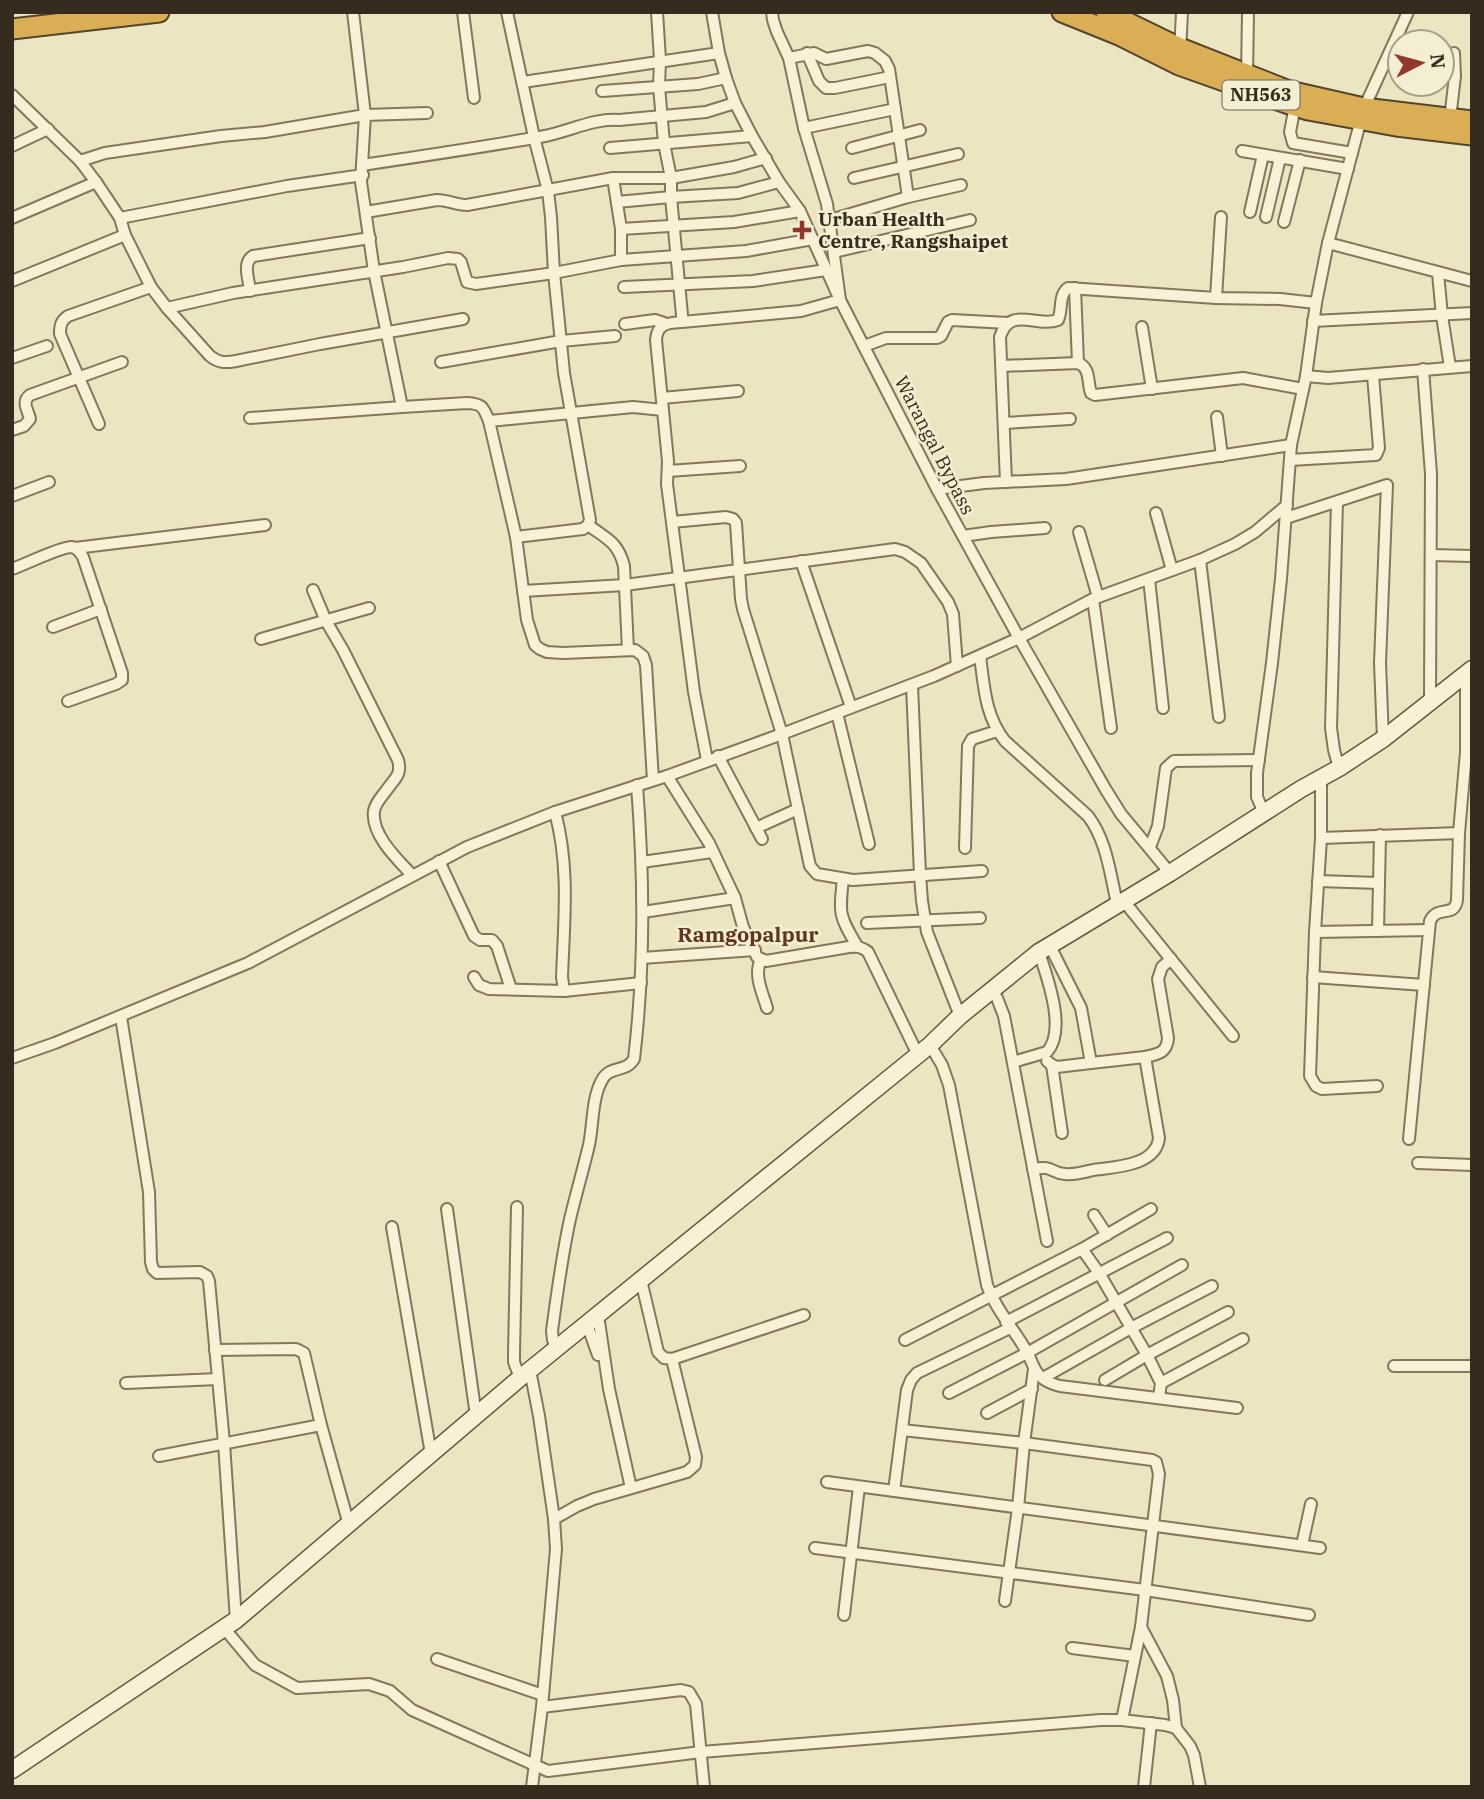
<svg xmlns="http://www.w3.org/2000/svg" width="1484" height="1799" font-family="'IBM Plex Serif',serif">
	<style>
		.lines { fill: none; stroke-linecap: round; stroke-linejoin: round }
		.street-casing { stroke: #86765a; stroke-width: 14 }
		.secondary-casing { stroke: #68573d; stroke-width: 19 }
		.highway-casing { stroke: #54442e; stroke-width: 23 }
		.street { stroke: #f8f1d5; stroke-width: 10 }
		.secondary { stroke: #f8f1d5; stroke-width: 16 }
		.highway { stroke: #daae55; stroke-width: 19 }
		.poi-dot { fill: #93372c; stroke: #f4eed2; stroke-width: 2.5 }
		.labels { text-anchor: middle; stroke-width: 5; stroke-linejoin: round; paint-order: stroke }
		.shield { fill: #f4eed2; stroke: #6f6654; stroke-width: 2 }
		.shield-label { font-size: 18px; font-weight: bold; fill: #362c1e }
		.poi-label { font-size: 19px; font-weight: bold; fill: #362c1e; stroke: #f4eed2; text-anchor: start }
		.street-label { font-size: 19px; fill: #362c1e; stroke: #f4eed2 }
		.neighbourhood-label { font-size: 21px; font-weight: bold; fill: #61341e; stroke: #f4eed2 }
	</style>
	<rect width="100%" height="100%" fill="#ece5c2"/>
	<g class="lines">
		<!-- street casing -->
		<g class="street-casing">
			<g id="street">
				<path d="M353 12 365 115 361 182 374 271 402 407 467 403C483 404 483 407 489 421L516 537 527 620 535 645 540 649 547 652 563 653 635 650 643 656 646 665 653 780"/>
				<polyline points="463,12 474,98"/>
				<polyline points="507,12 534,137 548,191 551,217 554,273 564,373 590,520 588,525 583,529 516,537"/>
				<path d="M657 12 660 60 659 87 664 143 671 178V197L682 315V322C668 323 657 323 656 340L668 461 667 484 694 692 707 760"/>
				<polyline points="712,12 719,53 726,78 735,103 752,136 779,182 800,211 840,300 937,489 1019,638 1106,790 1121,814 1170,873"/>
				<polyline points="1180,52 1182,12"/>
				<polyline points="807,53 819,81 826,88 835,88 890,77"/>
				<polyline points="789,58 814,53 826,59 868,51 875,53 885,61 889,69 908,197"/>
				<polyline points="1247,75 1248,12"/>
				<polyline points="523,82 719,53"/>
				<polyline points="602,91 698,84 726,78"/>
				<path d="M12 95 80 161 96 182 120 218 125 235 151 287 167 308 210 356C219 363 225 363 236 361L320 344 463 319"/>
				<polyline points="1295,106 1290,132 1293,143 1352,153"/>
				<polyline points="1450,119 1455,76 1454,53"/>
				<polyline points="804,128 895,109"/>
				<polyline points="12,146 48,129"/>
				<polyline points="610,148 752,136"/>
				<polyline points="852,148 920,130"/>
				<polyline points="1242,151 1348,169"/>
				<polyline points="80,161 105,153 221,136 265,132 365,115 427,113"/>
				<path d="M362 165C423 156 484 147 545 136 570 131 594 118 619 120L706 112 735 103"/>
				<polyline points="613,178 621,229 621,260"/>
				<polyline points="854,178 958,154"/>
				<polyline points="617,202 671,197 738,193 779,182"/>
				<path d="M366 212 437 200C448 200 456 205 467 205L613 178H671L734 167 766 158"/>
				<polyline points="1250,212 1263,155"/>
				<polyline points="1266,217 1280,158"/>
				<polyline points="12,218 96,182"/>
				<polyline points="120,218 287,186 363,175"/>
				<polyline points="830,220 908,197 961,185"/>
				<polyline points="1284,222 1300,160"/>
				<polyline points="621,229 734,222 800,211"/>
				<polyline points="1328,243 1472,281"/>
				<polyline points="834,252 970,220"/>
				<polyline points="1438,273 1442,316 1450,367"/>
				<polyline points="12,281 125,235"/>
				<polyline points="624,287 753,281 826,270"/>
				<polyline points="1075,288 1078,363"/>
				<path d="M250 291C249 279 242 263 253 256L370 238"/>
				<polyline points="1216,298 1221,217"/>
				<polyline points="167,308 233,293 403,267 448,258 458,259 461,262 467,282 476,284 554,273 621,260 746,251 813,239"/>
				<polyline points="1313,321 1472,313"/>
				<polyline points="682,322 801,311 840,300 827,204 804,128 789,58 777,32 773,20 772,12"/>
				<polyline points="625,324 655,320 664,323"/>
				<polyline points="1142,327 1152,389"/>
				<polyline points="864,346 886,338 937,338 941,336 948,322 952,320 1008,323"/>
				<polyline points="12,358 47,346"/>
				<polyline points="441,362 561,341 615,336"/>
				<path d="M1002 366 1078 363C1091 368 1087 382 1091 393L1095 395 1243 378 1303 389"/>
				<polyline points="1423,369 1431,474 1430,701"/>
				<polyline points="1306,376 1328,378 1472,366"/>
				<polyline points="662,398 738,391"/>
				<polyline points="1217,417 1222,456"/>
				<polyline points="250,418 402,407"/>
				<polyline points="489,421 633,407 663,410"/>
				<polyline points="1004,423 1070,419"/>
				<path d="M99 424 60 334C60 325 61 321 68 316L151 287"/>
				<path d="M12 430 24 426 30 419C28 410 21 402 30 395L122 362"/>
				<polyline points="1290,460 1376,455 1379,448 1373,375"/>
				<polyline points="668,471 740,466"/>
				<path d="M1006 482 1000 337C1010 305 1036 328 1058 320 1063 309 1058 296 1068 288L1216 298 1280 299 1316 303"/>
				<polyline points="937,489 984,483 1066,479 1291,445"/>
				<polyline points="12,496 49,482"/>
				<polyline points="1337,502 1331,728 1334,750 1339,768"/>
				<polyline points="1156,513 1172,570"/>
				<polyline points="1286,518 1387,485 1380,663 1383,739"/>
				<polyline points="672,522 726,517 733,519 736,523 741,599 743,609 782,734 810,866 817,874 853,880 982,871"/>
				<path d="M588 525C607 539 618 542 624 566L628 650"/>
				<polyline points="1079,532 1098,597"/>
				<polyline points="963,536 991,532 1045,528"/>
				<polyline points="75,548 265,525"/>
				<polyline points="1431,555 1472,556"/>
				<polyline points="1200,560 1219,717"/>
				<polyline points="801,561 851,707"/>
				<path d="M12 569C26 564 58 548 71 547 77 547 80 552 83 557L122 673V680L116 684 68 701"/>
				<polyline points="1149,579 1163,708"/>
				<path d="M313 590 326 621 343 650 398 760C401 771 398 776 391 784 386 792 375 802 374 811 371 835 398 860 412 875"/>
				<polyline points="523,591 625,585 895,549 905,552 921,563 948,602 953,614 957,666"/>
				<polyline points="1093,599 1111,728"/>
				<polyline points="53,627 101,609"/>
				<polyline points="261,639 369,608"/>
				<path d="M980 656C984 686 985 716 1005 741L1088 816C1107 841 1110 874 1117 903"/>
				<polyline points="912,685 920,875 922,901 927,932 960,1016"/>
				<polyline points="837,713 869,844"/>
				<polyline points="718,756 762,839"/>
				<path d="M667 776 709 843 735 898 743 927 757 957 766 961 849 947C857 946 862 947 868 952L918 1055"/>
				<polyline points="1321,778 1321,838 1315,932 1310,1076 1316,1086 1322,1089 1377,1086"/>
				<path d="M555 812C570 867 564 921 562 977L564 991 641 983"/>
				<polyline points="1264,813 1257,797 1257,773 1272,663 1281,579 1291,445 1306,376 1316,303 1328,243 1364,108 1408,12"/>
				<polyline points="756,828 798,809"/>
				<polyline points="1321,838 1459,833"/>
				<polyline points="1150,847 1158,826 1166,768 1174,761 1259,760"/>
				<polyline points="965,848 968,746 972,739 997,731"/>
				<polyline points="439,861 474,936 480,940 492,940 497,946 511,989"/>
				<polyline points="642,862 712,852"/>
				<path d="M843 879C839 915 839 915 857 946"/>
				<polyline points="1318,881 1379,883"/>
				<polyline points="1123,900 1233,1036"/>
				<polyline points="643,912 735,898"/>
				<polyline points="867,923 980,918"/>
				<polyline points="1378,931 1380,835"/>
				<polyline points="1315,932 1429,930"/>
				<polyline points="642,958 755,950"/>
				<path d="M761 960C753 974 763 994 767 1008"/>
				<polyline points="474,977 479,985 489,989 564,991"/>
				<polyline points="1313,977 1424,985"/>
				<polyline points="991,990 997,998 1004,1016 1047,1241"/>
				<polyline points="121,1017 149,1192 151,1262 153,1269 157,1273 200,1272 207,1276 209,1281 224,1443 236,1620"/>
				<path d="M930 1045 942 1065 949 1085 987 1285C996 1310 1014 1329 1027 1352 1032 1361 1033 1369 1040 1376 1046 1382 1052 1384 1060 1386L1237 1408"/>
				<path d="M1145 1057C1158 1054 1167 1053 1168 1038L1158 979 1162 967 1171 959"/>
				<polyline points="12,1058 55,1043 248,963 467,847 555,812 667,776 782,734 934,676 1019,638 1093,599 1200,560 1235,544 1255,532 1287,505"/>
				<polyline points="1047,1061 1052,1065 1057,1067 1091,1063"/>
				<path d="M1013 1062 1047 1052C1067 1030 1047 977 1039 952"/>
				<polyline points="1052,1065 1062,1133"/>
				<path d="M1409 1139 1430 921C1438 904 1454 919 1457 900L1459 833 1466 752V673"/>
				<polyline points="1418,1163 1472,1165"/>
				<path d="M1033 1169C1054 1165 1050 1173 1065 1174 1074 1175 1085 1172 1093 1170 1115 1167 1156 1166 1159 1138L1145 1057 1091 1063 1081 1008 1050 946"/>
				<polyline points="517,1207 514,1353 514,1362 520,1378"/>
				<polyline points="447,1209 476,1416"/>
				<polyline points="1094,1215 1107,1235"/>
				<polyline points="392,1227 431,1454"/>
				<polyline points="1082,1249 1099,1273 1147,1355 1161,1383 1159,1397"/>
				<polyline points="598,1315 609,1389 631,1488"/>
				<polyline points="1006,1322 1167,1238"/>
				<polyline points="587,1324 598,1355"/>
				<polyline points="905,1340 1082,1249 1151,1209"/>
				<path d="M556 1348 553 1340 552 1331C557 1293 562 1256 570 1219 576 1194 583 1170 589 1145 593 1126 592 1099 601 1082 609 1064 625 1074 634 1059 645 965 644 878 637 785"/>
				<polyline points="215,1350 296,1349 304,1353 321,1425 349,1525"/>
				<polyline points="672,1359 804,1315"/>
				<polyline points="1394,1366 1472,1366"/>
				<polyline points="530,1370 539,1416 554,1519 556,1549 542,1707 532,1787"/>
				<polyline points="1043,1378 1131,1328 1212,1286"/>
				<polyline points="1105,1380 1147,1355 1228,1312"/>
				<polyline points="126,1383 218,1379"/>
				<polyline points="1161,1383 1243,1339"/>
				<polyline points="949,1393 1027,1353 1182,1265"/>
				<polyline points="987,1413 1032,1389"/>
				<polyline points="902,1430 1024,1443 1152,1460 1156,1462 1159,1474 1141,1627 1167,1676 1173,1700 1176,1728 1190,1746 1194,1755 1200,1787"/>
				<polyline points="159,1456 321,1425"/>
				<polyline points="827,1482 1320,1548"/>
				<polyline points="894,1491 907,1390 911,1380 917,1373 1010,1328"/>
				<polyline points="554,1519 577,1506 594,1499 687,1472 695,1465 696,1457 672,1359 664,1358 658,1352 641,1280"/>
				<polyline points="1302,1545 1311,1504"/>
				<polyline points="815,1548 1145,1590 1309,1615"/>
				<polyline points="1005,1601 1018,1508 1024,1443 1034,1369"/>
				<polyline points="844,1615 859,1487"/>
				<polyline points="1141,1627 1122,1720 1165,1725 1176,1728"/>
				<polyline points="224,1628 255,1665 297,1688 369,1684 390,1691 412,1710 548,1771 701,1752 1101,1720 1122,1720"/>
				<polyline points="1072,1648 1135,1656"/>
				<polyline points="437,1659 543,1695"/>
				<polyline points="542,1707 681,1690 689,1692 696,1704 704,1787"/>
				<polyline points="1144,1787 1151,1723"/>
			</g>
		</g>
		<!-- secondary casing -->
		<g class="secondary-casing">
			<polyline id="secondary" points="12,1770 236,1620 520,1378 930,1045 960,1016 1039,952 1170,873 1301,789 1339,768 1383,739 1472,669"/>
		</g>
		<!-- highway casing -->
		<g class="highway-casing">
			<g id="highway">
				<polyline points="1062,12 1119,35 1179,65 1286,103 1308,110 1396,126 1472,135"/>
				<polyline points="1106,12 1180,48 1289,91 1364,108 1472,121"/>
				<polyline points="12,29 159,12"/>
			</g>
		</g>
		<!-- street -->
		<use href="#street" class="street"/>
		<!-- secondary -->
		<use href="#secondary" class="secondary"/>
		<!-- highway -->
		<use href="#highway" class="highway"/>
	</g>
	<!-- markers -->
	<path class="poi-dot" d="M798.5 219.5h7v7h7v7h-7v7h-7v-7h-7v-7h7z"/>
	<g class="labels">
		<!-- shield labels -->
		<rect class="shield" x="1222.5" y="80.5" width="77" height="29" rx="5"/>
		<g class="shield-label">
			<text x="1261" y="101">NH563</text>
		</g>
		<!-- poi labels -->
		<g class="poi-label">
			<text x="818" y="226">Urban Health<tspan x="818" dy="22">Centre, Rangshaipet</tspan></text>
		</g>
		<!-- street labels -->
		<g class="street-label">
			<text transform="translate(935 445) rotate(63)" y="7">Warangal Bypass</text>
		</g>
		<!-- neighbourhood labels -->
		<g class="neighbourhood-label">
			<text x="748" y="942">Ramgopalpur</text>
		</g>
	</g>
	<!-- border -->
	<rect width="1484" height="1799" fill="none" stroke="#362c1e" stroke-width="28"/>
	<!-- north arrow -->
	<g transform="translate(1421 63) rotate(84)"><circle r="33" fill="#f4eed2" stroke="#a8a08a" stroke-width="2"/>
	<path d="M0-5L12 26L0 18L-12 26Z" fill="#93372c"/>
	<text y="-10" font-size="19" font-weight="bold" text-anchor="middle" fill="#362c1e">N</text>
	</g>
</svg>
